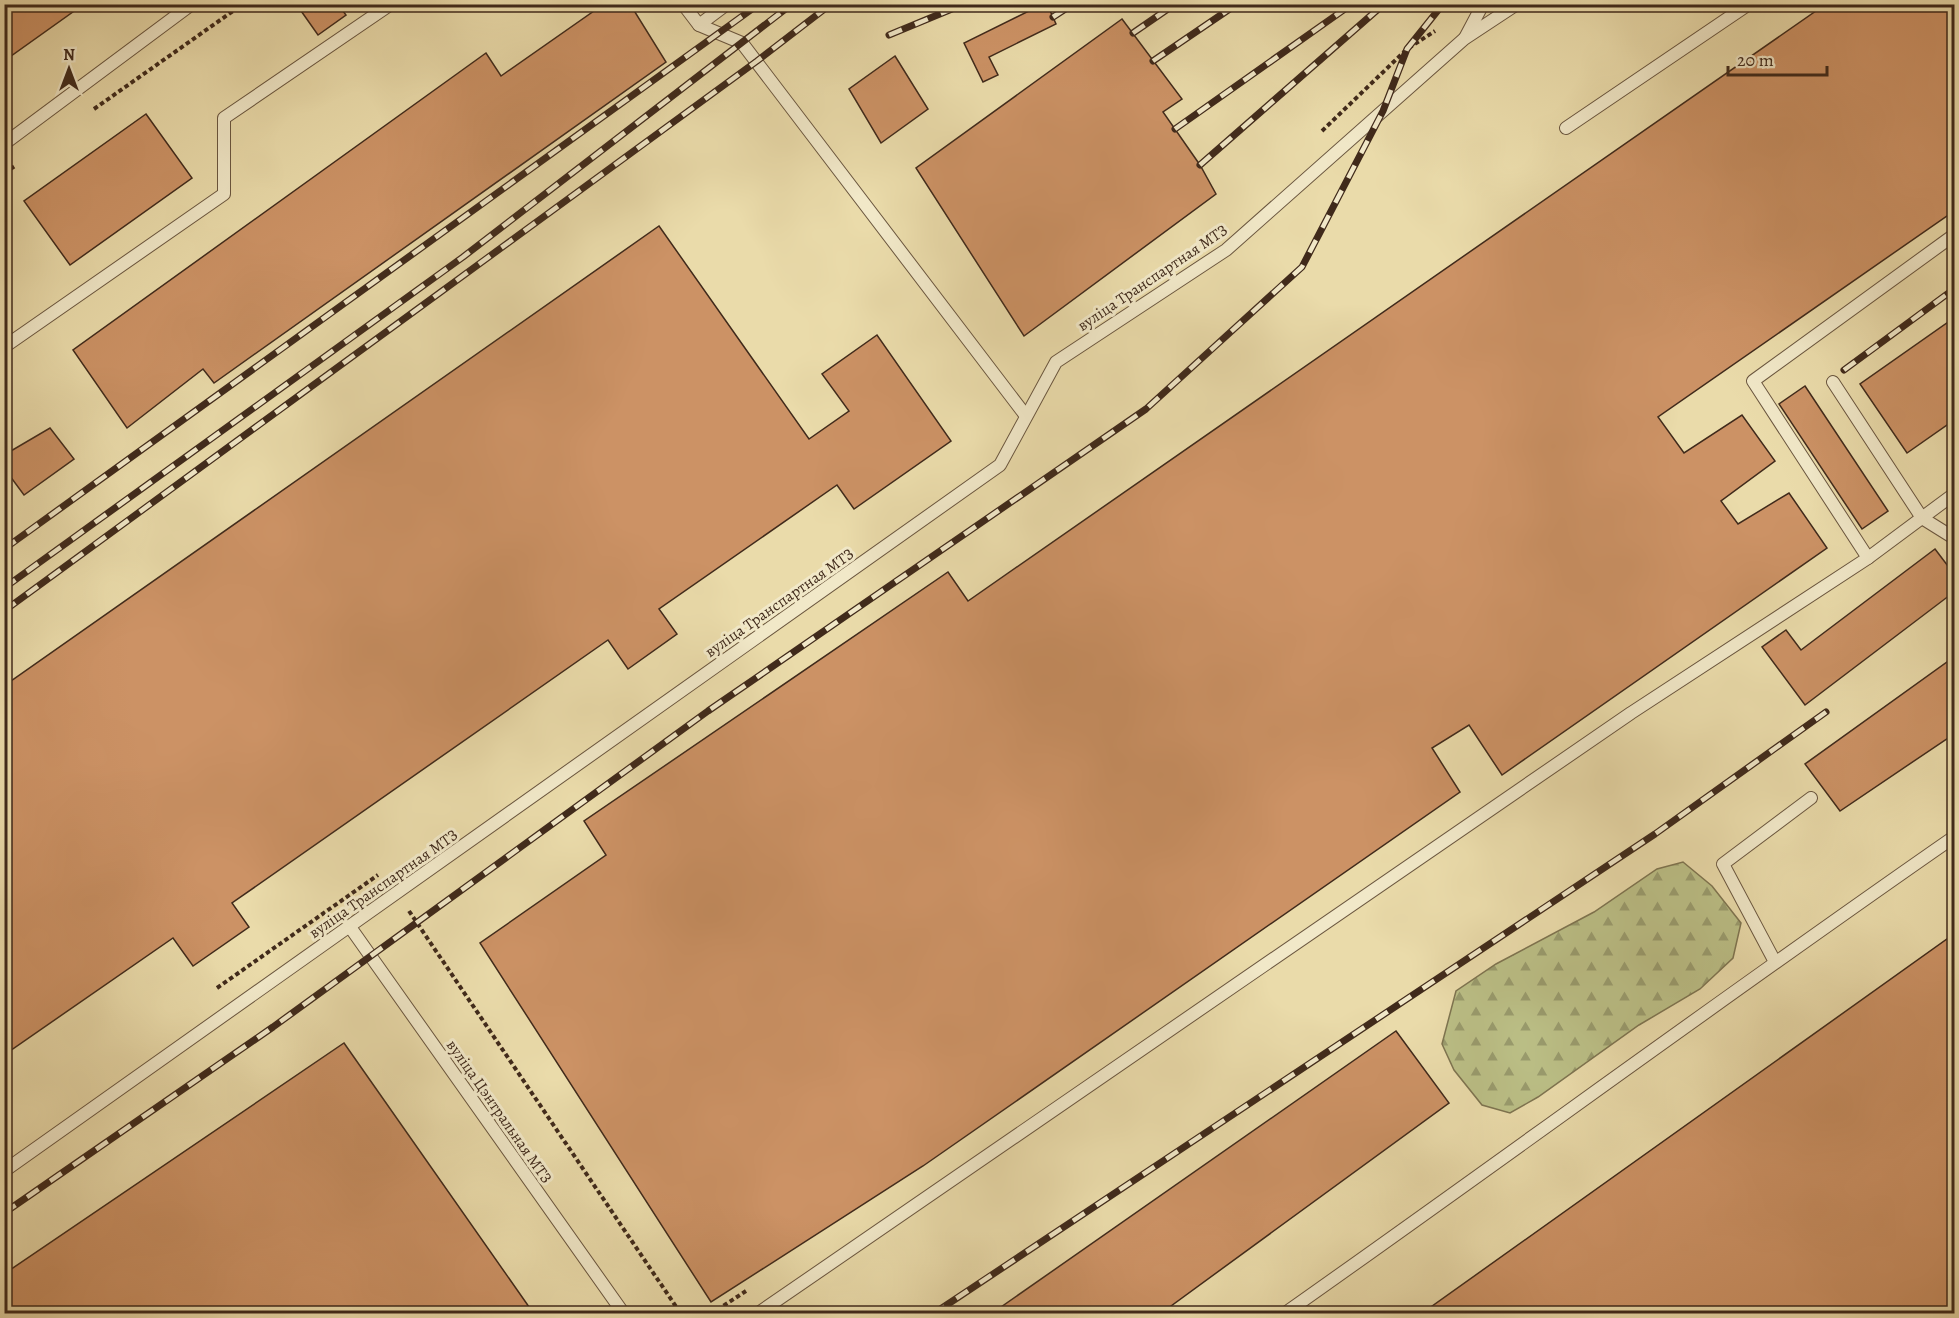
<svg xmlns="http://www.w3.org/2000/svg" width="1959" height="1318" font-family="Alegreya,serif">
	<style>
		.forest { fill: url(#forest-firs); stroke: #7e7450; stroke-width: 1.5 }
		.building { fill: #cc9265; stroke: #402a1b; stroke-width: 1.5 }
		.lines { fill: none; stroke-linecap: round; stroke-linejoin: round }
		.lane-casing { stroke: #6a563f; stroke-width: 14 }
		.path { stroke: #402a1b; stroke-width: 4; stroke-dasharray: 4.5 3; stroke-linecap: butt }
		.lane { stroke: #f1e8c8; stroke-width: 12 }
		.rail-casing { stroke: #402a1b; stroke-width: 7 }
		.rail { stroke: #f1e8c8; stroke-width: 4.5; stroke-dasharray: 14; stroke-linecap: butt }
		.labels { text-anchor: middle; stroke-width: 6; stroke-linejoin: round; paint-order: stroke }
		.street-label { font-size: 16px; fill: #402a1b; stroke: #f1e8c8 }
	</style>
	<defs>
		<pattern id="forest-firs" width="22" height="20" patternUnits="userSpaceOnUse" patternTransform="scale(1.5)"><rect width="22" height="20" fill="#bbbf86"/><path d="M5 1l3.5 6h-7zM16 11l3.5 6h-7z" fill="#999b6d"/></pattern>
	</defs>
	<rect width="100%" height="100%" fill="#eadbaa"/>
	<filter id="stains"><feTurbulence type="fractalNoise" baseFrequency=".00333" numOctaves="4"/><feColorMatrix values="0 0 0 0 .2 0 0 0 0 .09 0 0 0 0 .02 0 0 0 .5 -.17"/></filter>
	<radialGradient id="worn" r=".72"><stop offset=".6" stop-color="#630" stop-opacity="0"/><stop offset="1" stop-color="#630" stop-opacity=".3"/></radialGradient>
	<!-- forest -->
	<polygon class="forest" points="1683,862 1712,886 1741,923 1733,958 1700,989 1639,1025 1538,1097 1510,1113 1482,1105 1454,1070 1442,1044 1456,991 1496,964 1594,912 1657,869"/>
	<!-- building -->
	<g class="building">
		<polygon points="6,4 84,4 4,61 4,6"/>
		<polygon points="303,4 343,4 340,7 346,15 318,35 299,8"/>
		<polygon points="604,4 630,4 666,62 214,383 203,369 127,428 73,350 486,53 501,76"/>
		<polygon points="1043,4 1047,4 1056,24 989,57 998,75 983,82 964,43"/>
		<polygon points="1826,4 1954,4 1954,211 1658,417 1684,453 1742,415 1775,461 1721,501 1738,524 1789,493 1827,548 1502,775 1469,725 1432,748 1460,792 923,1166 711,1302 480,943 606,855 584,821 948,572 968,601"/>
		<polygon points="1122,19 1182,99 1163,112 1200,165 1216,194 1024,336 916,168"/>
		<polygon points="895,56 928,109 881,143 849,89"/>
		<polygon points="146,114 192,178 70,265 24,201"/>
		<polygon points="659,226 809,439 849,411 822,374 877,335 951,441 854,509 837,485 659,609 677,634 628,669 608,640 232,903 249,927 193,966 173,938 4,1055 4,686"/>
		<polygon points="1954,318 1954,420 1907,453 1860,384"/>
		<polygon points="1805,386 1888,511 1862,529 1779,404"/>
		<polygon points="50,428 74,459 24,495 4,468 4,455"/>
		<polygon points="1935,549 1954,574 1954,592 1805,705 1762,647 1786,630 1801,650"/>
		<polygon points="1954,657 1954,734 1840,811 1805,764"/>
		<polygon points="1954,934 1954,1314 1421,1314"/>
		<polygon points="1396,1031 1449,1103 1160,1314 991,1314"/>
		<polygon points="344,1043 534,1314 4,1314 4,1274"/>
	</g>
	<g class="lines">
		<!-- lane casing -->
		<g class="lane-casing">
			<g id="lane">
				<polyline points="683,4 699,25 742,43 1026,416"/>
				<polyline points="699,25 727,4"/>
				<polyline points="1465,38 1483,4"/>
				<polyline points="1566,128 1749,4"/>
				<polyline points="4,144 192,4"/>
				<polyline points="4,347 224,194 224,118 391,4"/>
				<polyline points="1833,382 1922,518 1954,538"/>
				<polyline points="4,415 4,416"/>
				<polyline points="1868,558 1954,494"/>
				<polyline points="350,927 624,1314"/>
				<polyline points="1775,962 1723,864 1811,798"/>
				<polyline points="4,1171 1000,465 1056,362 1226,250 1464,39 1517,4"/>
				<polyline points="757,1314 1631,713 1868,558 1753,381 1954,235"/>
				<path d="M1284 1314C1508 1156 1729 993 1954 837"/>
			</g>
		</g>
		<!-- path -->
		<g class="path">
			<polyline points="94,109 243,4"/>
			<polyline points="1322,131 1407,49 1435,31"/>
			<polyline points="4,173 15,166"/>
			<polyline points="409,911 681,1314"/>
			<polyline points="217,988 378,875"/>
			<polyline points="711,1314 746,1291"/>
		</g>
		<!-- lane -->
		<use href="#lane" class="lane"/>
		<!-- rail casing -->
		<g class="rail-casing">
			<g id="rail">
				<polyline points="1053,17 1073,4"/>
				<polyline points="1133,33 1175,4"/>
				<polyline points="889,35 964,4"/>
				<polyline points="1153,61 1237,4"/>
				<polyline points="1175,129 1352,4"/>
				<polyline points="1200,165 1384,4"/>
				<polyline points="1844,370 1954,289"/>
				<polyline points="4,549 759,4"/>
				<polyline points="4,588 463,257 792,4"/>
				<polyline points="4,611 757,61 831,4"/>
				<polyline points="4,1213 273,1027 708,711 1146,409 1302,267 1383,111 1407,49 1443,4"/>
				<polyline points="933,1314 1655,834 1826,712"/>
			</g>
		</g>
		<!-- rail -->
		<use href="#rail" class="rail"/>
	</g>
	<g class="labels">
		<!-- street labels -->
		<g class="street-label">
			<text transform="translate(1152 277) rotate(-34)" y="6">вуліца Транспартная МТЗ</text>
			<text transform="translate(779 602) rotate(-35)" y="6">вуліца Транспартная МТЗ</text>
			<text transform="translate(383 883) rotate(-35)" y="6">вуліца Транспартная МТЗ</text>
			<text transform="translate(500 1111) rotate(55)" y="6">вуліца Цэнтральная МТЗ</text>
		</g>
	</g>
	<!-- margin -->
	<rect width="1959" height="1318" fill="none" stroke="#eadbaa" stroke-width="24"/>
	<rect x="6" y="6" width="1947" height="1306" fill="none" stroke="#402a1b" stroke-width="3"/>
	<rect x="12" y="12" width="1935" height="1294" fill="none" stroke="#402a1b" stroke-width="1.5"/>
	<!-- north arrow -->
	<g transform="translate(69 69)" stroke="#f1e8c8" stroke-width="4.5" paint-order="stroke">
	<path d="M0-4.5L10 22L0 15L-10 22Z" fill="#402a1b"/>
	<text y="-9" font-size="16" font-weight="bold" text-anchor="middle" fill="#402a1b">N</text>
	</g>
	<!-- scale -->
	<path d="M1728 66v9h99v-9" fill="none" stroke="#402a1b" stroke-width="3"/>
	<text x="1737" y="66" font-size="18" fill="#402a1b" stroke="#f1e8c8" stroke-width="4.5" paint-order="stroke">20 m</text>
	<rect width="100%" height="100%" filter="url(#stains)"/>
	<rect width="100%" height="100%" fill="url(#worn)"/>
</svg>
